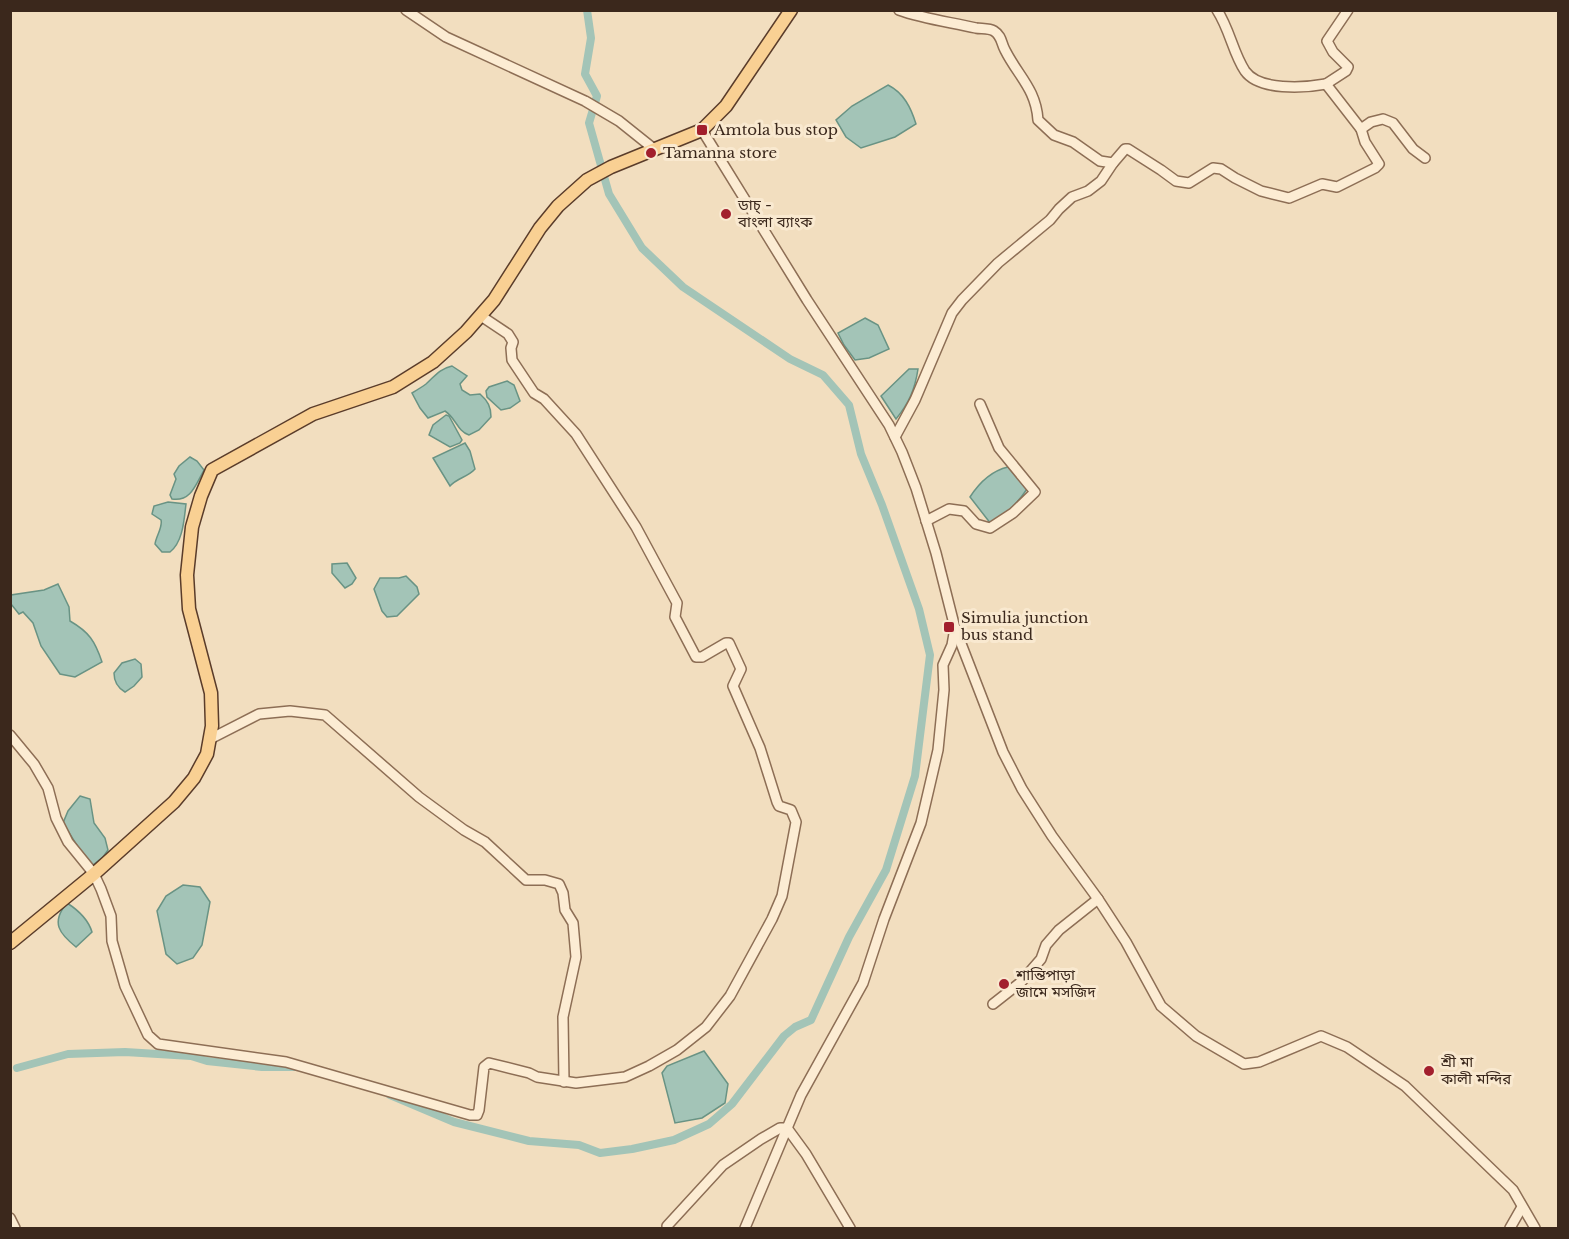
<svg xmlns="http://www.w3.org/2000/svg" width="1569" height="1239" font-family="'Libre Baskerville','Noto Sans Bengali',serif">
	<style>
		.water { fill: #a3c4b7; stroke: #699384; stroke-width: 1.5 }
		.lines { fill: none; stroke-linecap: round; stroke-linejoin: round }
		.canal { stroke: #a3c4b7; stroke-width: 8 }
		.minor-casing { stroke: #8d6e55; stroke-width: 12 }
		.major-casing { stroke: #5a3c2a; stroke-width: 15 }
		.minor { stroke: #fcecd3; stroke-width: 9 }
		.major { stroke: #f9d093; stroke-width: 12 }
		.poi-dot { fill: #a21f2d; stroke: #f9e9d0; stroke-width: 2 }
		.labels { text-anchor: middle; stroke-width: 6; stroke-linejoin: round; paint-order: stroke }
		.poi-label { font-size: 15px; fill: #3b281c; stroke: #f9e9d0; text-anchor: start }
	</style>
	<rect width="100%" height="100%" fill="#f2debf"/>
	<!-- water -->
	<g class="water">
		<path d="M888 85C904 93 911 108 916 124L895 137 861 148 846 137 836 120 852 106Z"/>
		<polygon points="865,318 878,325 889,349 869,358 855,360 844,345 838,333"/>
		<path d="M452 366 467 376 460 384 462 390 470 395 480 394C488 401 491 407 491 417L479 430 469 435C457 431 456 418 445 411L428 418 420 408 412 393C417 390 422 387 426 384 435 376 439 369 452 366Z"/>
		<path d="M909 369H918C915 389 909 403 896 419L881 396Z"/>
		<polygon points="507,381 514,385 520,401 510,408 501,410 487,397 486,391 489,387"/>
		<polygon points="446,415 449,416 462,440 460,443 450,447 429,435 433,425"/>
		<path d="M465 443 470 451 475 469C468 477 457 478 450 486L433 458Z"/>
		<path d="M190 457 197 461 204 470C196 484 191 502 172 499L170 495 176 479 174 474 179 466Z"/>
		<path d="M1008 467 1027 489C1017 504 1006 515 991 524L970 497C979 483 991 471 1008 467Z"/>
		<path d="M168 502 186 504C184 520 183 542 170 552H162L155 544C156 536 163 527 161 520L152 514 154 506Z"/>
		<polygon points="347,563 356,578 352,584 345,588 332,573 332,564"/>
		<polygon points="406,576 417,587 419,594 397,616 387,617 382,611 374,589 380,578 399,578"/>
		<path d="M58 584 69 607 70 621C89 632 95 641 102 662L75 677 60 674 41 646 33 623 23 612 19 614 11 604V595L44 590Z"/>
		<path d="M135 659 141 664 142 677 134 686 125 692C118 688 114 681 114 673L122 663Z"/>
		<polygon points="80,796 90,799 94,823 105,838 108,850 103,857 93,865 86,860 63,823 68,811"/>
		<polygon points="183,885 200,887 210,902 202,945 193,958 177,964 166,954 157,911 166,896"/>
		<path d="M67 903C78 910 88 919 92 932L76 947C60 934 50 923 67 903Z"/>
		<polygon points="704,1051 728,1084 725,1103 702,1118 675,1123 662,1073 667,1066"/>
	</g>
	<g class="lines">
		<!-- canal -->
		<g class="canal">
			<polyline points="17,1068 68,1054 125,1052 191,1056 207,1061 262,1067 296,1067"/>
			<polyline points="390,1095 454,1122 529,1141 579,1145 600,1153 632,1149 674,1140 709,1124 732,1104 784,1036 795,1027 811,1020 849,937 886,870 915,776 930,655 919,609 882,505 861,454 849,405 823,375 790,359 683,287 642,248 609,194 589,123 597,96 585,74 591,38 587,10"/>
		</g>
		<!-- minor casing -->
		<g class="minor-casing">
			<g id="minor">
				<polyline points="406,10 446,37 585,101 619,121 654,149"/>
				<path d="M899 10C924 19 950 22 976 28 981 29 989 28 994 31 1002 36 1001 43 1005 50 1018 76 1036 89 1038 120L1054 135 1073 142 1100 161 1113 163 1125 149H1128L1161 170 1176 181 1189 183 1213 168 1221 169 1235 178 1261 191 1289 198 1322 184 1337 187 1375 168 1379 164 1365 142 1361 129"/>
				<path d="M1217 10C1230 30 1233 53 1245 71 1259 91 1304 88 1326 84"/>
				<polyline points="1348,10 1327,41 1333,52 1348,67 1346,71 1326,84 1361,129 1371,122 1383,119 1393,123 1413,149 1425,158"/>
				<polyline points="702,130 807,300 889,425 902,452 916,488 936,553 955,628 952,645 943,665 944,690 938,750 921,823 884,919 863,983 801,1095 745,1228"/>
				<polyline points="895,437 915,400 952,313 962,300 998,263 1050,220 1059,209 1072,197 1088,191 1101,181 1113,163"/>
				<polyline points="926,521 949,509 964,511 976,524 990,528 1013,513 1035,492 999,448 980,404"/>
				<polyline points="955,628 1003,752 1022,789 1052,836 1098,899 1126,942 1161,1006 1196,1036 1244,1064 1259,1062 1321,1036 1347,1047 1405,1086 1513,1190 1535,1228"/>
				<polyline points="10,735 34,764 48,788 56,818 68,842 94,874 101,889 111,916 112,941 125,986 148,1035 158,1044 286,1062 470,1115 477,1115 479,1110 484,1067 489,1063 529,1073 537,1077 576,1083 625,1077 649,1066 677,1050 706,1027 730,996 772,919 782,896 796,822 791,810 779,806 777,802 760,748 733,686 741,669 729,643 726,643 702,657 696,657 675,617 677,603 636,527 576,434 544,399 534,393 512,360 511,348 513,342 508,334 481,316"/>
				<polyline points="210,739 259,714 290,711 325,715 419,797 464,830 485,842 526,880 545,880 559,884 563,893 565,910 573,923 576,957 563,1017 564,1082"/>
				<polyline points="993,1004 1021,982 1041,959 1046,945 1059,930 1098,899"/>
				<polyline points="10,1218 15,1228"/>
				<polyline points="667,1226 723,1165 761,1139 780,1128 787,1128 806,1154 850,1228"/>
				<polyline points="1510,1228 1522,1207"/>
			</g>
		</g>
		<!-- major casing -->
		<g class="major-casing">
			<polyline id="major" points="10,943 94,874 174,802 194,778 207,754 212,726 211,693 189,609 187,575 192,527 201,496 212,470 313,414 393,387 433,362 466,332 494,300 540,228 558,206 587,180 611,167 702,130 726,106 791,10"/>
		</g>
		<!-- minor -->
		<use href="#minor" class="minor"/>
		<!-- major -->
		<use href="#major" class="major"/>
	</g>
	<!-- markers -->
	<g class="poi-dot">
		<rect x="696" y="124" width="12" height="12" rx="3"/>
		<circle cx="651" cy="153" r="6"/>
		<circle cx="726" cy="214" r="6"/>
		<rect x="943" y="621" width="12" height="12" rx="3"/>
		<circle cx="1004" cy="984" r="6"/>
		<circle cx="1429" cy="1071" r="6"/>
	</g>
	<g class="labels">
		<!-- poi labels -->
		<g class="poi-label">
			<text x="714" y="135">Amtola bus stop</text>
			<text x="663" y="158">Tamanna store</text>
			<text x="738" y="210">ডাচ্ -<tspan x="738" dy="17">বাংলা ব্যাংক</tspan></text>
			<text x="961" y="623">Simulia junction<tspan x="961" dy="17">bus stand</tspan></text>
			<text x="1016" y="980">শান্তিপাড়া<tspan x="1016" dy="17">জামে মসজিদ</tspan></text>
			<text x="1441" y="1067">শ্রী মা<tspan x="1441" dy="17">কালী মন্দির</tspan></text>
		</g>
	</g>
	<!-- border -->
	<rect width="1569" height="1239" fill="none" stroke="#3b281c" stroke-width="24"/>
</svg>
